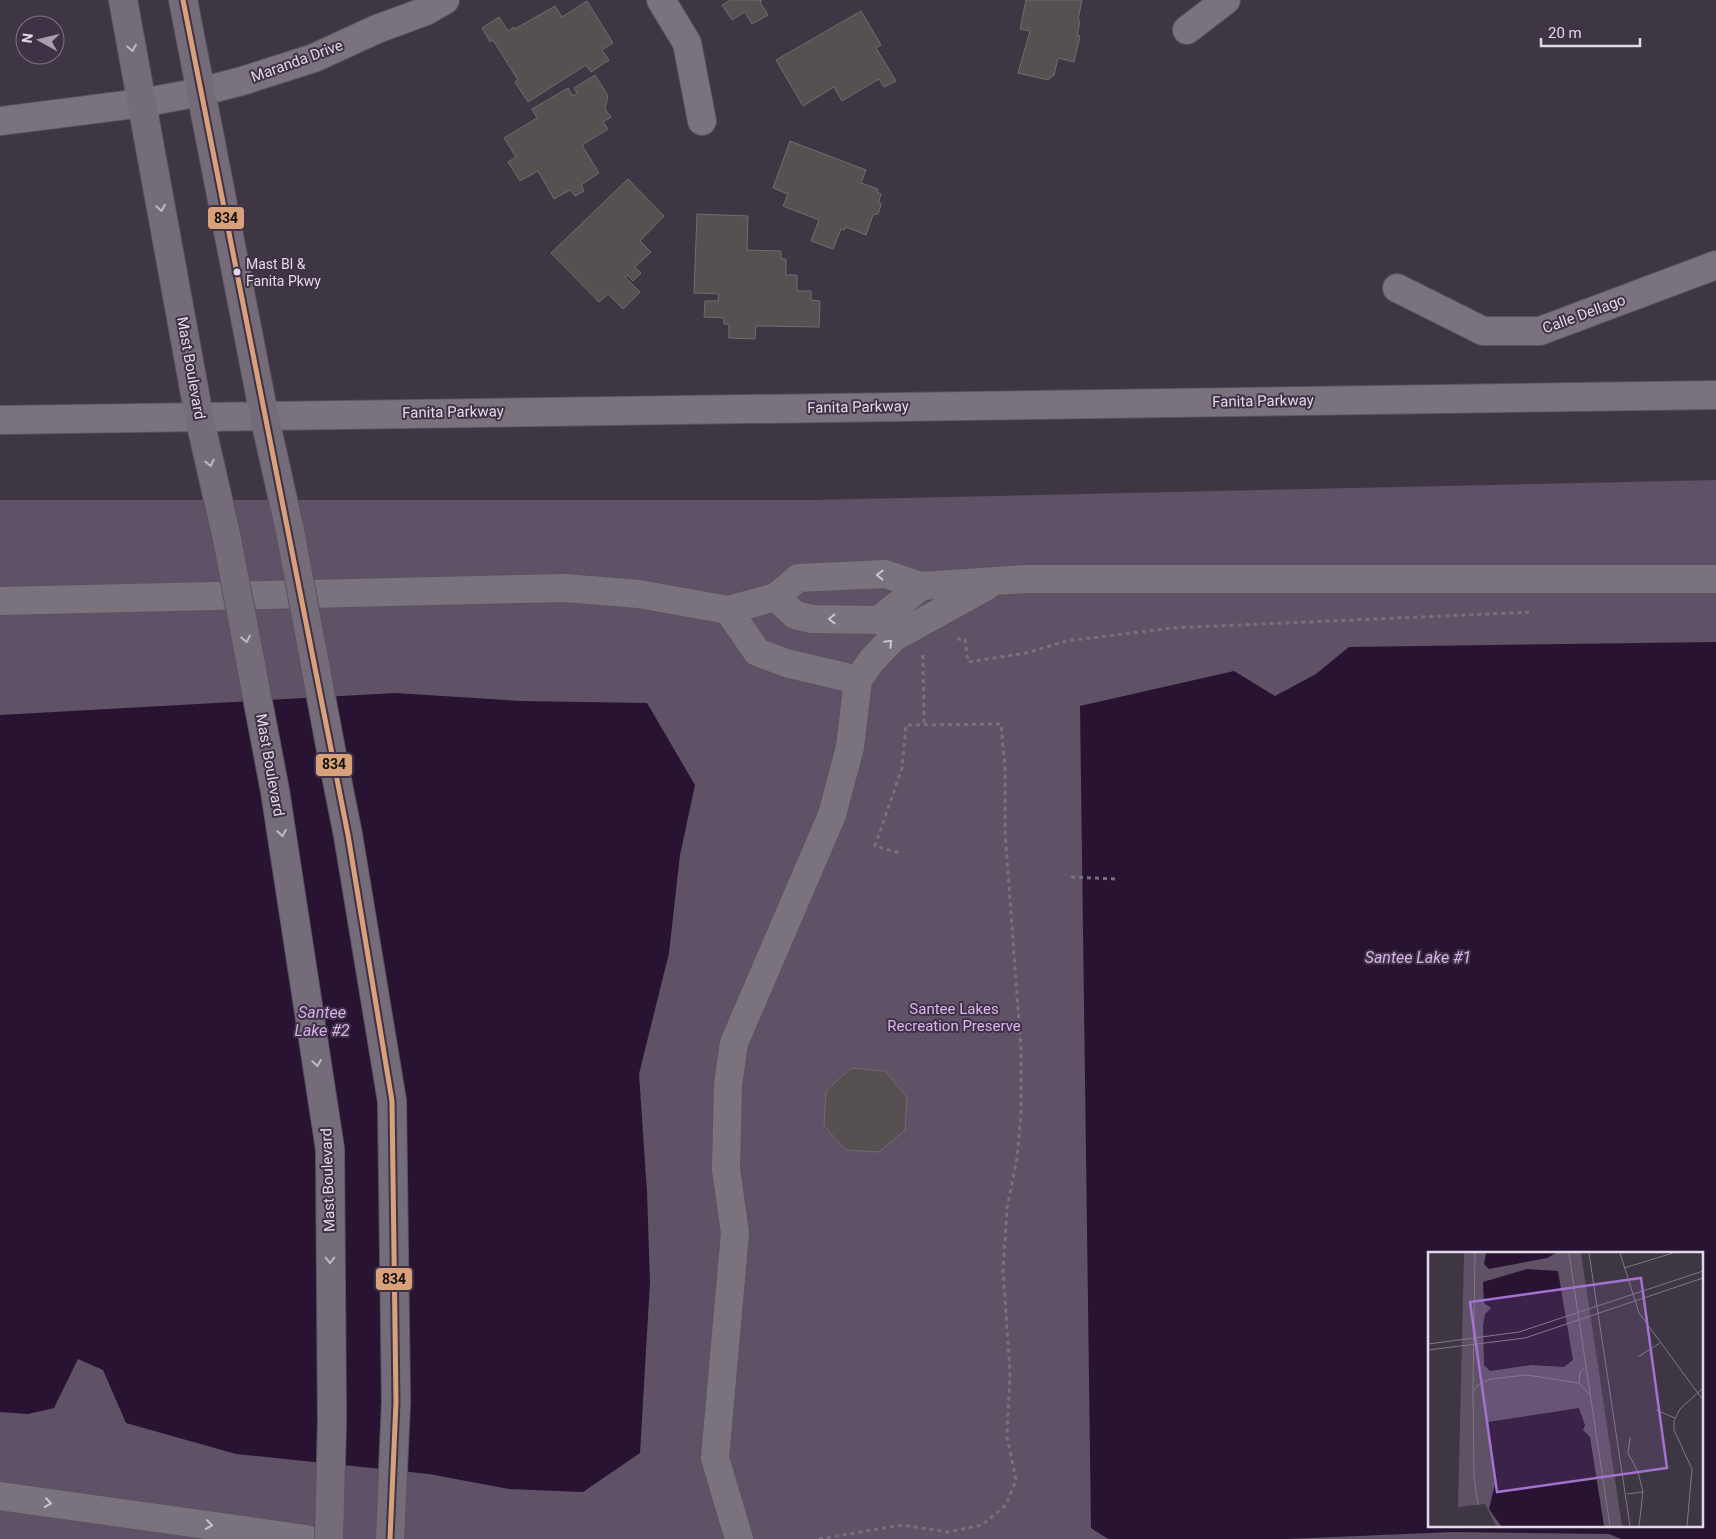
<svg xmlns="http://www.w3.org/2000/svg" width="1716" height="1539" font-family="Roboto,sans-serif">
	<style>
		.green { fill: #5f5166; fill-rule: evenodd }
		.water { fill: #281432; fill-rule: evenodd }
		.building { fill: #565051; stroke: #726c6d }
		.lines { fill: none; stroke-linecap: round; stroke-linejoin: round }
		.minor-casing { stroke: #5a535e; stroke-width: 30 }
		.tertiary-casing { stroke: #5a535e; stroke-width: 30 }
		.primary-casing { stroke: #5a535e; stroke-width: 30 }
		.path { stroke: #777279; stroke-width: 3; stroke-dasharray: 4 4; stroke-linecap: butt }
		.minor { stroke: #7a737d; stroke-width: 28 }
		.tertiary { stroke: #7a737d; stroke-width: 28 }
		.primary { stroke: #756c79; stroke-width: 28 }
		.primary-bridge-casing { stroke: #5a535e; stroke-width: 30; stroke-linecap: butt }
		.primary-bridge { stroke: #756c79; stroke-width: 28 }
		.bus-1-casing { stroke: #3f3246; stroke-width: 9 }
		.bus-1 { stroke: #d9a179; stroke-width: 5 }
		.oneway { stroke: #c1b8c5 }
		.oneway2 { stroke: #ccc5d1 }
		.bus-dot { fill: #e1d9e6; stroke: #3f3246; stroke-width: 2 }
		.labels { text-anchor: middle; stroke-width: 4; stroke-linejoin: round; paint-order: stroke }
		.bus-label { font-size: 14px; fill: #e1d9e6; stroke: #3f3246; text-anchor: start }
		.street-label { font-size: 15px; fill: #e1d9e6; stroke: #3f3246 }
		.park-label { font-size: 15px; fill: #dcb4f0; stroke: #3f3246 }
		.water-label { font-size: 16px; font-style: italic; fill: #d7b0eb; stroke: #3f3246 }
		.inset-road { fill: none; stroke: #7f7784; stroke-width: 1 }
		.view { fill: #a471cf; fill-opacity: 0.15; stroke: #a471cf; stroke-width: 2.5 }
		.inset-edge { fill: none; stroke: #e1d9e6; stroke-width: 2.5 }
		.line-badge { stroke: #3f3246; stroke-width: 2 }
		.pale-badge-label { font-size: 14px; text-anchor: middle; font-weight: bold; fill: #111 }
	</style>
	<rect width="100%" height="100%" fill="#3e3642"/>
	<!-- green -->
	<path class="green" d="M1716 480V1539H0V500H810ZM1430 1253H1702V1525H1430Z"/>
	<!-- water -->
	<g class="water">
		<path d="M1716 642V1539H1621L1609 1534 1453 1532 1287 1539H1108L1091 1528 1080 706 1234 671 1275 696 1316 674 1349 647ZM1430 1253H1702V1525H1430Z"/>
		<polygon points="395,693 520,701 647,703 695,785 680,855 669,953 639,1074 647,1192 650,1282 640,1453 583,1492 509,1489 429,1474 236,1454 126,1423 103,1370 78,1359 54,1408 28,1414 0,1412 0,715"/>
	</g>
	<!-- building -->
	<g class="building">
		<polygon points="731,0 762,0 760,2 768,15 752,24 745,12 732,20 722,5"/>
		<polygon points="1026,0 1082,0 1078,20 1080,21 1077,35 1080,36 1074,62 1058,58 1054,75 1048,80 1018,73 1030,31 1020,29"/>
		<polygon points="587,1 613,43 602,50 609,60 591,72 586,65 528,102 515,82 518,80 493,40 490,42 482,28 499,17 508,31 514,27 515,29 555,6 562,17"/>
		<polygon points="861,11 881,45 876,48 896,81 884,87 879,79 842,101 834,87 803,106 776,60"/>
		<polygon points="595,75 608,96 605,109 611,117 603,122 608,129 582,145 599,173 581,185 584,191 575,196 570,190 554,199 538,171 520,181 508,162 516,157 504,138 537,118 532,109 568,88 573,96 577,93 574,88"/>
		<polygon points="790,141 866,170 861,183 878,189 877,192 881,194 879,201 881,205 878,214 873,215 866,235 846,227 844,230 841,229 833,249 811,241 819,220 783,206 788,194 773,188"/>
		<polygon points="628,179 664,216 640,241 651,252 635,267 641,273 633,281 627,275 625,277 640,292 623,309 608,294 599,302 551,253"/>
		<polygon points="697,214 748,216 747,250 781,251 781,259 786,259 786,275 797,275 797,291 811,291 811,300 820,301 819,327 756,326 755,339 729,338 729,324 724,324 724,318 704,317 705,301 718,301 719,294 694,293"/>
		<polygon points="851,1068 885,1071 907,1097 905,1130 879,1152 846,1150 824,1126 826,1091"/>
	</g>
	<g class="lines">
		<!-- minor casing -->
		<g class="minor-casing">
			<g id="minor">
				<polyline points="661,0 687,43 702,121"/>
				<polyline points="1187,30 1226,0"/>
				<polyline points="0,121 142,103 200,92 242,81 314,58 377,29 426,11 445,0"/>
				<polyline points="1397,288 1483,331 1540,331 1716,265"/>
				<polyline points="776,597 795,615 812,619 879,620 921,586"/>
				<polyline points="0,601 565,588 639,594 728,610 776,597 798,578 885,574 921,586 1027,579 1716,579"/>
				<polyline points="728,610 757,652 786,663 858,680 850,747 832,815 734,1043 728,1085 726,1169 735,1233 715,1458 739,1539"/>
				<polyline points="858,680 872,660 893,638 987,586"/>
				<polyline points="0,1496 306,1539"/>
			</g>
		</g>
		<!-- tertiary casing -->
		<g class="tertiary-casing">
			<polyline id="tertiary" points="0,420 1716,395"/>
		</g>
		<!-- primary casing -->
		<g class="primary-casing">
			<g id="primary">
				<polyline points="123,0 199,416 227,539"/>
				<polyline points="183,0 264,415 290,531"/>
				<polyline points="331,750 348,835 392,1101 396,1402 390,1539"/>
			</g>
		</g>
		<!-- path -->
		<g class="path">
			<polyline points="957,639 965,639 968,662 1026,653 1067,641 1171,628 1534,612"/>
			<polyline points="923,655 924,725"/>
			<polyline points="1071,877 1116,879"/>
			<polyline points="819,1539 902,1525 948,1532 982,1525 1006,1505 1016,1480 1007,1437 1010,1372 1003,1270 1007,1209 1017,1158 1021,1114 1021,1049 1005,832 1005,768 1001,724 906,725 902,768 875,846 900,853"/>
		</g>
		<!-- minor -->
		<use href="#minor" class="minor"/>
		<!-- tertiary -->
		<use href="#tertiary" class="tertiary"/>
		<!-- primary -->
		<use href="#primary" class="primary"/>
		<!-- primary-bridge casing -->
		<g class="primary-bridge-casing">
			<g id="primary-bridge">
				<polyline points="290,531 331,750"/>
				<polyline points="227,539 275,791 330,1149 332,1421 329,1539"/>
			</g>
		</g>
		<!-- primary-bridge -->
		<use href="#primary-bridge" class="primary-bridge"/>
		<!-- bus-1 casing -->
		<g class="bus-1-casing">
			<polyline id="bus-1" points="183,0 348,835 392,1101 396,1402 390,1539"/>
		</g>
		<!-- bus-1 -->
		<use href="#bus-1" class="bus-1"/>
	</g>
	<!-- one-way arrows -->
	<defs><path id="oneway-chevron" d="M-2-3.5L2.5 0L-2 3.5" fill="none" stroke-width="1.6" stroke-linecap="round" stroke-linejoin="round" transform="scale(1.25)"/></defs>
	<g class="oneway">
		<use href="#oneway-chevron" transform="translate(132 48) rotate(79)"/>
		<use href="#oneway-chevron" transform="translate(161 208) rotate(80)"/>
		<use href="#oneway-chevron" transform="translate(210 463) rotate(77)"/>
		<use href="#oneway-chevron" transform="translate(246 639) rotate(79)"/>
		<use href="#oneway-chevron" transform="translate(282 833) rotate(81)"/>
		<use href="#oneway-chevron" transform="translate(317 1063) rotate(81)"/>
		<use href="#oneway-chevron" transform="translate(330 1260) rotate(90)"/>
	</g>
	<g class="oneway2">
		<use href="#oneway-chevron" transform="translate(880 575) rotate(-179)"/>
		<use href="#oneway-chevron" transform="translate(832 619) rotate(179)"/>
		<use href="#oneway-chevron" transform="translate(889 643) rotate(-45)"/>
		<use href="#oneway-chevron" transform="translate(48 1503) rotate(8)"/>
		<use href="#oneway-chevron" transform="translate(209 1525) rotate(8)"/>
	</g>
	<!-- markers -->
	<circle class="bus-dot" cx="237" cy="272" r="4.5"/>
	<g class="labels">
		<!-- bus labels -->
		<g class="bus-label">
			<text x="246" y="269">Mast Bl &amp;<tspan x="246" dy="17">Fanita Pkwy</tspan></text>
		</g>
		<!-- street labels -->
		<g class="street-label">
			<text transform="translate(297 61) rotate(-20)" y="5">Maranda Drive</text>
			<text transform="translate(1584 314) rotate(-20)" y="5">Calle Dellago</text>
			<text transform="translate(191 368) rotate(80)" y="5">Mast Boulevard</text>
			<text transform="translate(1263 401) rotate(-1)" y="5">Fanita Parkway</text>
			<text transform="translate(858 407) rotate(-1)" y="5">Fanita Parkway</text>
			<text transform="translate(453 412) rotate(-1)" y="5">Fanita Parkway</text>
			<text transform="translate(270 765) rotate(80)" y="5">Mast Boulevard</text>
			<text transform="translate(328 1180) rotate(-92)" y="5">Mast Boulevard</text>
		</g>
		<!-- park labels -->
		<g class="park-label">
			<text x="954" y="1014">Santee Lakes<tspan x="954" dy="17">Recreation Preserve</tspan></text>
		</g>
		<!-- water labels -->
		<g class="water-label">
			<text x="1418" y="963">Santee Lake #1</text>
			<text x="322" y="1018">Santee<tspan x="322" dy="18">Lake #2</tspan></text>
		</g>
	</g>
	<!-- overview -->
	<g transform="translate(1428 1252)">
		<rect width="275" height="275" fill="#3e3642"/>
		<path d="M36 1H153L194 274H68L57 252 30 255Z" fill="#5f5166"/>
		<path d="M58 1H128L119 6 61 17 56 12ZM99 17 130 19 145 108 136 115 104 113 62 119 56 113 55 74 57 62 63 56 56 51 55 30ZM151 156 157 173 155 178 162 185 176 274H73L61 257 68 228 60 170Z" fill="#281432"/>
		<path class="inset-road" d="M141 1 182 274M161 1 202 274M192 1 211 61 275 148M196 16 245 1M0 92 91 80 275 19M0 98 97 86 275 26M210 105 232 91M151 131 163 144M45 139 47 1M228 158 247 166M202 185 200 201 210 220 215 240 211 274M199 242 215 240M50 253 46 225 45 140 51 132 62 127 99 123 151 131 152 120 156 116M259 274 264 217 246 178V169L252 157 275 136"/>
		<path class="view" d="M213 26 239 216 69 240 42 50Z"/>
		<rect width="275" height="275" class="inset-edge"/>
	</g>
	<g class="line-badge">
		<rect x="207" y="206" width="38" height="24" rx="5" fill="#d9a179"/>
		<rect x="315" y="753" width="38" height="24" rx="5" fill="#d9a179"/>
		<rect x="375" y="1267" width="38" height="24" rx="5" fill="#d9a179"/>
	</g>
	<g class="pale-badge-label">
		<text x="226" y="223">834</text>
		<text x="334" y="769">834</text>
		<text x="394" y="1284">834</text>
	</g>
	<!-- north arrow -->
	<g transform="translate(40 40) rotate(278)"><circle r="24" fill="#3f3246" stroke="#807586"/>
	<path d="M0-4L9 19L0 12L-9 19Z" fill="#a8a0ad"/>
	<text y="-8" font-size="14" font-weight="bold" text-anchor="middle" fill="#e1d9e6">N</text>
	</g>
	<!-- scale -->
	<path d="M1541 38v8h99v-8" fill="none" stroke="#e1d9e6" stroke-width="2.5"/>
	<text x="1548" y="38" font-size="15" fill="#e1d9e6" stroke="#3f3246" stroke-width="4" paint-order="stroke">20 m</text>
</svg>
